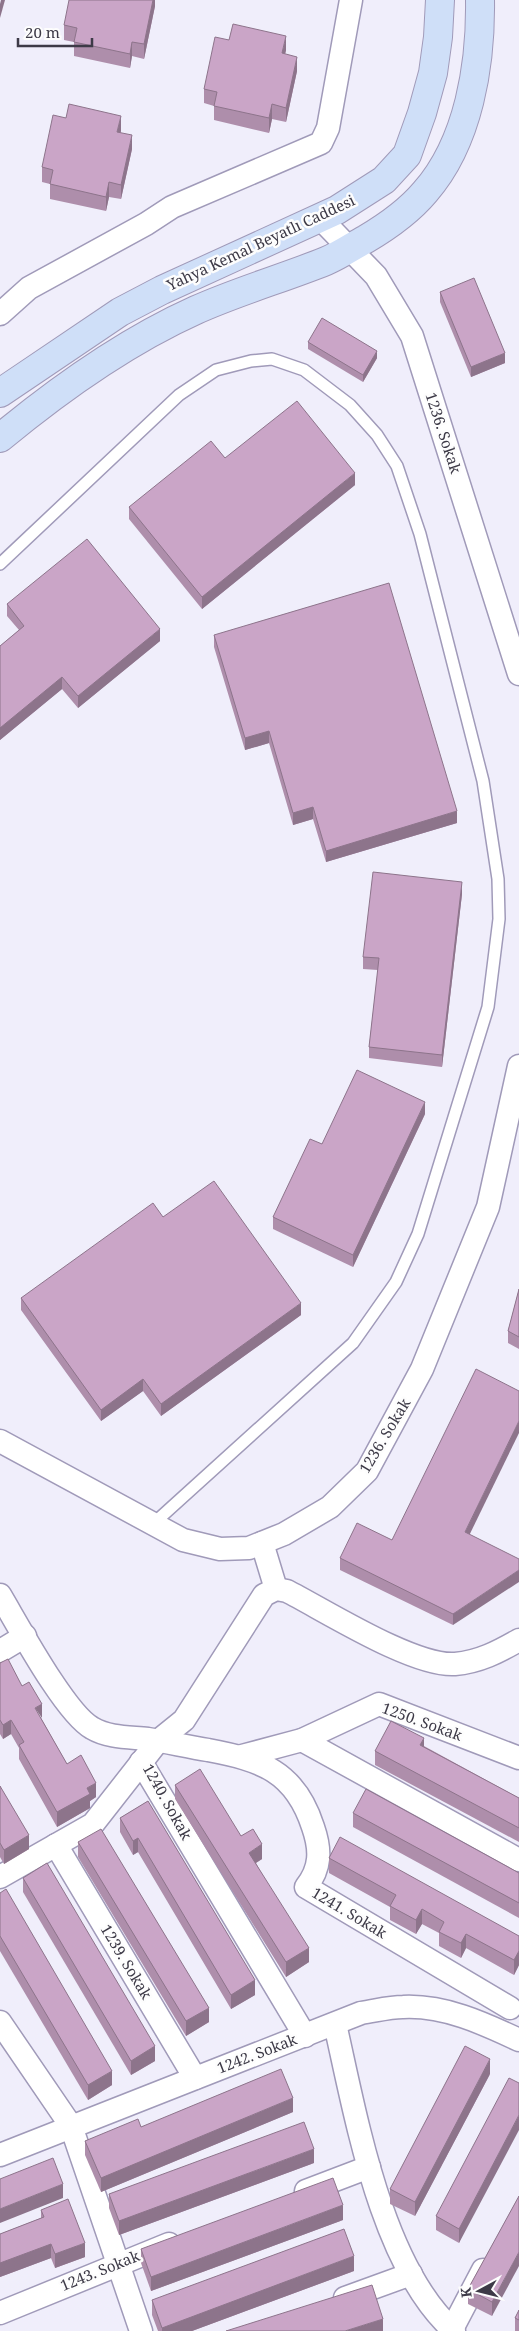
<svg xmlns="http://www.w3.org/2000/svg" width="519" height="2331" font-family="'Noto Serif',serif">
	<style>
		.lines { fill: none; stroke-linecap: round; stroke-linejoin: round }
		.lane-casing { stroke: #a09ab9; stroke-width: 14 }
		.street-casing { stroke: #a09ab9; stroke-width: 25 }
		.secondary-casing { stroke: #a09ab9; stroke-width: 30 }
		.lane { stroke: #fff; stroke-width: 11 }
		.street { stroke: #fff; stroke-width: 22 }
		.secondary { stroke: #cfdff8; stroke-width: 28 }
		.wall { fill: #ae8eab }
		.shaded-wall { fill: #8d748b }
		.building { fill: #caa5c7; stroke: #8d748b }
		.labels { text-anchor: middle; stroke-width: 5; stroke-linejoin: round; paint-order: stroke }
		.street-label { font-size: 15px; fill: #3d3a47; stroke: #fdfdfd }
	</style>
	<rect width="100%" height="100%" fill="#f0eefb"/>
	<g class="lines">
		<!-- lane casing -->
		<g class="lane-casing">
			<polyline id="lane" points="0,564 179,395 216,370 251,361 272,359 304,370 350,405 377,435 397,466 420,534 483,781 498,879 499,919 488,1007 418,1234 396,1282 353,1343 153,1524"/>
		</g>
		<!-- street casing -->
		<g class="street-casing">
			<g id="street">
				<polyline points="320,218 376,276 412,336 519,674"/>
				<polyline points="0,314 29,288 146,224 172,207 321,143 328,128 351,0"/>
				<polyline points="0,1441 183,1540 220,1549 249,1548 284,1534 330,1507 367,1471 422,1369 488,1207 519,1066"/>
				<polyline points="262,1543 276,1589"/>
				<path d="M0 1595C18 1625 65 1713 92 1728 109 1738 129 1737 148 1739 168 1742 188 1747 208 1750 261 1760 295 1771 313 1827 321 1850 321 1868 306 1887L510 2008"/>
				<polyline points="0,1651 25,1636"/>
				<polyline points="302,1740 519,1860"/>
				<polyline points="242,1756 302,1740 379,1704 519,1758"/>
				<polyline points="141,1762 305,2036"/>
				<polyline points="56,1845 195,2078"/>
				<path d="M0 1877 93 1824 158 1741 184 1720 264 1595 276 1589 287 1591C326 1611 414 1667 455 1664 479 1662 498 1652 519 1640"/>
				<polyline points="0,2022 71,2126 141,2331"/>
				<path d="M335 2024C356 2116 381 2266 454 2331"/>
				<path d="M0 2155 361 2013C375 2011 389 2007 403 2007 444 2005 483 2023 519 2040"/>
				<polyline points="306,2191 369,2167"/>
				<polyline points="345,2298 411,2274"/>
				<polyline points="0,2313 169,2244"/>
				<polyline points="451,2331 483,2270"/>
			</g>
		</g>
		<!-- secondary casing -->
		<g class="secondary-casing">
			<g id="secondary">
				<polyline points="0,393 120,312 162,290 337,210 384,180 407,155 422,113 433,73 438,37 440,0"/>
				<path d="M0 438C58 390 127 341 196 310 238 291 284 278 326 261 340 255 353 246 366 239 388 226 409 211 425 192 469 142 481 64 480 0"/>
			</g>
		</g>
		<!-- lane -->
		<use href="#lane" class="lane"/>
		<!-- street -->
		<use href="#street" class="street"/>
		<!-- secondary -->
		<use href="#secondary" class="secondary"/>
	</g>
	<!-- wall -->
	<g class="wall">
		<polygon points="155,0 155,6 144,59 132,56 130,68 74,56 74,42 64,40 64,25"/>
		<polygon points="229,40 286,50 285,54 297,71 286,122 272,119 269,133 214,120 214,106 204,103 204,89"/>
		<polygon points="121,131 120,133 132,149 121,199 109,197 106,211 50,199 50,184 42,182 42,167"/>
		<polygon points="440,292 505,363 471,377 440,302"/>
		<polygon points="308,342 377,358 363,382 308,349"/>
		<polygon points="225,458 355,485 202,609 129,519 129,507"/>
		<polygon points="7,604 160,641 78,708 62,689 0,740 0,646 19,630 7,616"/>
		<polygon points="214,635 457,823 326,862 313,819 293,825 269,743 245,750 214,647"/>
		<polygon points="462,894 442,1067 369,1058 369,1047 378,970 363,969 363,957"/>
		<polygon points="425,1114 353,1267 273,1229 273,1217 322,1144"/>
		<polygon points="163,1217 301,1315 161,1416 143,1391 101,1421 21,1310 21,1298"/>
		<polygon points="519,1289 519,1349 508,1343 508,1331"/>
		<polygon points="469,1534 453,1625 340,1570 340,1558 392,1540"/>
		<polygon points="0,1663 41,1718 67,1764 96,1797 90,1801 90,1808 57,1827 19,1759 19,1748 11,1734 3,1739 0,1734"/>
		<polygon points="424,1746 519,1798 519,1842 375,1765 375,1751"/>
		<polygon points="175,1785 241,1836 262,1859 256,1863 309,1962 286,1977 175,1799"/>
		<polygon points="0,1786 29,1849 4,1864 0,1857"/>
		<polygon points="148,1801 255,1995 231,2009 138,1852 133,1855 120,1832 120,1818"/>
		<polygon points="353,1813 519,1873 519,1918 353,1827"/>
		<polygon points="78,1842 209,2022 186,2036 78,1857"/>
		<polygon points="329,1858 519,1936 519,1965 514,1975 466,1948 461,1958 439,1946 439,1933 422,1924 416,1934 390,1920 390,1907 329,1873"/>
		<polygon points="23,1878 155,2061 131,2075 23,1892"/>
		<polygon points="0,1893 112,2085 88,2100 0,1951"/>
		<polygon points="490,2074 415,2216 390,2204 390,2189"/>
		<polygon points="519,2083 459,2243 436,2230 436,2216"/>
		<polygon points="293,2112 101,2192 85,2155 85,2141 141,2127"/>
		<polygon points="314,2163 119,2235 109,2208 109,2194"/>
		<polygon points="519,2196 492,2316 468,2304 468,2289"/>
		<polygon points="41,2210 85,2257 55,2268 51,2258 0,2277 0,2234 41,2218"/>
		<polygon points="343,2220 151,2291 141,2263 141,2249"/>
		<polygon points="354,2271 192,2331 158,2331 152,2315 152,2300"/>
		<polygon points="519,2310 519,2331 515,2331 515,2318"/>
	</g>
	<!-- shaded-wall -->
	<g class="shaded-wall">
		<polygon points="1,0 5,0 0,18 0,4"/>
		<polygon points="153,0 155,0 155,6 144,59 144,44"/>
		<polygon points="286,36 286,50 282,68 282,53"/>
		<polygon points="132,42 132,56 130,68 130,54"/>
		<polygon points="297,57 297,71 286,122 286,108"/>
		<polygon points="272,104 272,119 269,133 269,118"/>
		<polygon points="121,116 121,131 117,146 117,132"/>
		<polygon points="132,135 132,149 121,199 121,185"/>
		<polygon points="109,182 109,197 106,211 106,197"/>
		<polygon points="377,351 377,358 363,382 363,375"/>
		<polygon points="505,353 505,363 471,377 471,367"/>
		<polygon points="355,473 355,485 202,609 202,597"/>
		<polygon points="160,629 160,641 78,708 78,696"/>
		<polygon points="62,677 62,689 0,740 0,728"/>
		<polygon points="269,731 269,743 245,750 245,738"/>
		<polygon points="313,807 313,819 293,825 293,813"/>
		<polygon points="457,811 457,823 326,862 326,851"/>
		<polygon points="462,882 462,894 442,1067 442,1055"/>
		<polygon points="425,1102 425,1114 353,1267 353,1255"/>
		<polygon points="301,1303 301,1315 161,1416 161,1404"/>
		<polygon points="143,1379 143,1391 101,1421 101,1410"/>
		<polygon points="519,1421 519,1433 465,1544 465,1532"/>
		<polygon points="519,1570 519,1582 453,1625 453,1614"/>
		<polygon points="42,1704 42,1718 35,1708"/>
		<polygon points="11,1720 11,1734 3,1739 3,1725"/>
		<polygon points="424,1738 424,1753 420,1745"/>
		<polygon points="96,1783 96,1797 90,1801 90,1808 57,1827 57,1812 87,1788"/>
		<polygon points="29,1835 29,1849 4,1864 4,1850"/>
		<polygon points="138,1838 138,1852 133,1855 133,1841"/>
		<polygon points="262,1844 262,1859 249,1867 249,1853"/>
		<polygon points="422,1909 422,1924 416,1934 416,1920"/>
		<polygon points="466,1934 466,1948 461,1958 461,1943"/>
		<polygon points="309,1948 309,1962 286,1977 286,1962"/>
		<polygon points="519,1951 519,1965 514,1975 514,1960"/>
		<polygon points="255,1980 255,1995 231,2009 231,1995"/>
		<polygon points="209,2008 209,2022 186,2036 186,2021"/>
		<polygon points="155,2046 155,2061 131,2075 131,2061"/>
		<polygon points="490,2059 490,2074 415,2216 415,2202"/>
		<polygon points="112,2071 112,2085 88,2100 88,2085"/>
		<polygon points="293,2098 293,2112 101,2192 101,2178"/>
		<polygon points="519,2115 519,2130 459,2243 459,2229"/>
		<polygon points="314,2149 314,2163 119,2235 119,2221"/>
		<polygon points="63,2184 63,2198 0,2223 0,2209"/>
		<polygon points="343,2205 343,2220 151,2291 151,2277"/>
		<polygon points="85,2243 85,2257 55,2268 55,2254"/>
		<polygon points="51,2244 51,2258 0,2277 0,2263"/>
		<polygon points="519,2252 519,2266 492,2316 492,2302"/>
		<polygon points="354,2256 354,2271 192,2331 162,2331 162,2328"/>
		<polygon points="383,2319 383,2331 345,2331"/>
	</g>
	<!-- building -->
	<g class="building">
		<polygon points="69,0 153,0 144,44 132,42 130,54 74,42 77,28 64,25"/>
		<polygon points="233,24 286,36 282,53 297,57 286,108 272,104 269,118 214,106 217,92 204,89 215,37 229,40"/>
		<polygon points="69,104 121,116 117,132 132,135 121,185 109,182 106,197 50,184 53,170 42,167 53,115 66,118"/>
		<polygon points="474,278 505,353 471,367 440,292"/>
		<polygon points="322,318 377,351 363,375 308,342"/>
		<polygon points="297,401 355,473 202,597 129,507 211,441 225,458"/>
		<polygon points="87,539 160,629 78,696 62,677 0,728 0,646 24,626 7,604"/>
		<polygon points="389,583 457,811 326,851 313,807 293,813 269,731 245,738 214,635"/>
		<polygon points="373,872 462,882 442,1055 369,1047 379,958 363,957"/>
		<polygon points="357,1070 425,1102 353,1255 273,1217 310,1139 322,1144"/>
		<polygon points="214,1181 301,1303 161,1404 143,1379 101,1410 21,1298 153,1203 163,1217"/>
		<polygon points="519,1289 519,1337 508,1331"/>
		<polygon points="476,1369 519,1391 519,1421 465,1532 519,1559 519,1570 453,1614 340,1558 357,1523 392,1540"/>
		<polygon points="8,1659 22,1686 29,1682 42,1704 35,1708 67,1764 81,1755 96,1783 87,1788 90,1794 57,1812 19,1745 24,1742 11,1720 3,1725 0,1720 0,1663"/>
		<polygon points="391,1721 424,1738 420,1745 519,1798 519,1828 375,1751"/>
		<polygon points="200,1769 241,1836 253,1829 262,1844 249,1853 309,1948 286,1962 175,1785"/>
		<polygon points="0,1786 29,1835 4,1850 0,1843"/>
		<polygon points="366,1789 519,1873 519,1903 353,1813"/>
		<polygon points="148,1801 255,1980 231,1995 138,1838 133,1841 120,1818"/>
		<polygon points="101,1829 209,2008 186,2021 78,1842"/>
		<polygon points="340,1837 519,1936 519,1951 514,1960 466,1934 461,1943 439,1932 444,1922 422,1909 416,1920 390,1906 396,1895 329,1858"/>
		<polygon points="47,1863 155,2046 131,2061 23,1878"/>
		<polygon points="6,1889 112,2071 88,2085 0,1936 0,1893"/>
		<polygon points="465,2046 490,2059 415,2202 390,2189"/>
		<polygon points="281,2069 293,2098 101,2178 85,2141 138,2119 141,2127"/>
		<polygon points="509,2078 519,2083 519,2115 459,2229 436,2216"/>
		<polygon points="304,2122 314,2149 119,2221 109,2194"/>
		<polygon points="53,2158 63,2184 0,2209 0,2179"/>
		<polygon points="333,2178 343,2205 151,2277 141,2249"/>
		<polygon points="519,2196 519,2252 492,2302 468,2289"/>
		<polygon points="68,2199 85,2243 55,2254 51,2244 0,2263 0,2234 44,2217 41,2210"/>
		<polygon points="344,2229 354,2256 162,2328 152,2300"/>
		<polygon points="372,2285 383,2319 345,2331 226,2331"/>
		<polygon points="519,2310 519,2320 515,2318"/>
	</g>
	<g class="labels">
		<!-- street labels -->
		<g class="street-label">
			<text transform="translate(261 243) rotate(-25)" y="5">Yahya Kemal Beyatlı Caddesi</text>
			<text transform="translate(443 433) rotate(72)" y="5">1236. Sokak</text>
			<text transform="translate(385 1436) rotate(-59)" y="5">1236. Sokak</text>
			<text transform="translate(422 1722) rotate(20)" y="5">1250. Sokak</text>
			<text transform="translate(167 1802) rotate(61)" y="5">1240. Sokak</text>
			<text transform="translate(349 1913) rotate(31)" y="5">1241. Sokak</text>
			<text transform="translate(126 1962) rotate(59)" y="5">1239. Sokak</text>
			<text transform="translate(257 2054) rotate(-21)" y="5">1242. Sokak</text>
			<text transform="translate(100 2271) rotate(-22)" y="5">1243. Sokak</text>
		</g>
	</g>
	<!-- north arrow -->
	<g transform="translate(479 2291) rotate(263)" stroke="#fdfdfd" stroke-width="4" paint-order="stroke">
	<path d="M0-4L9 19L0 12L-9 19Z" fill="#3d3a47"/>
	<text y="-8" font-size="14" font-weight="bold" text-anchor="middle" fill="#3d3a47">K</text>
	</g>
	<!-- scale -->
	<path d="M18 38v8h74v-8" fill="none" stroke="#3d3a47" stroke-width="2.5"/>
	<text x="25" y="38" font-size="15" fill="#3d3a47" stroke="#fdfdfd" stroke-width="4" paint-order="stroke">20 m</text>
</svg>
